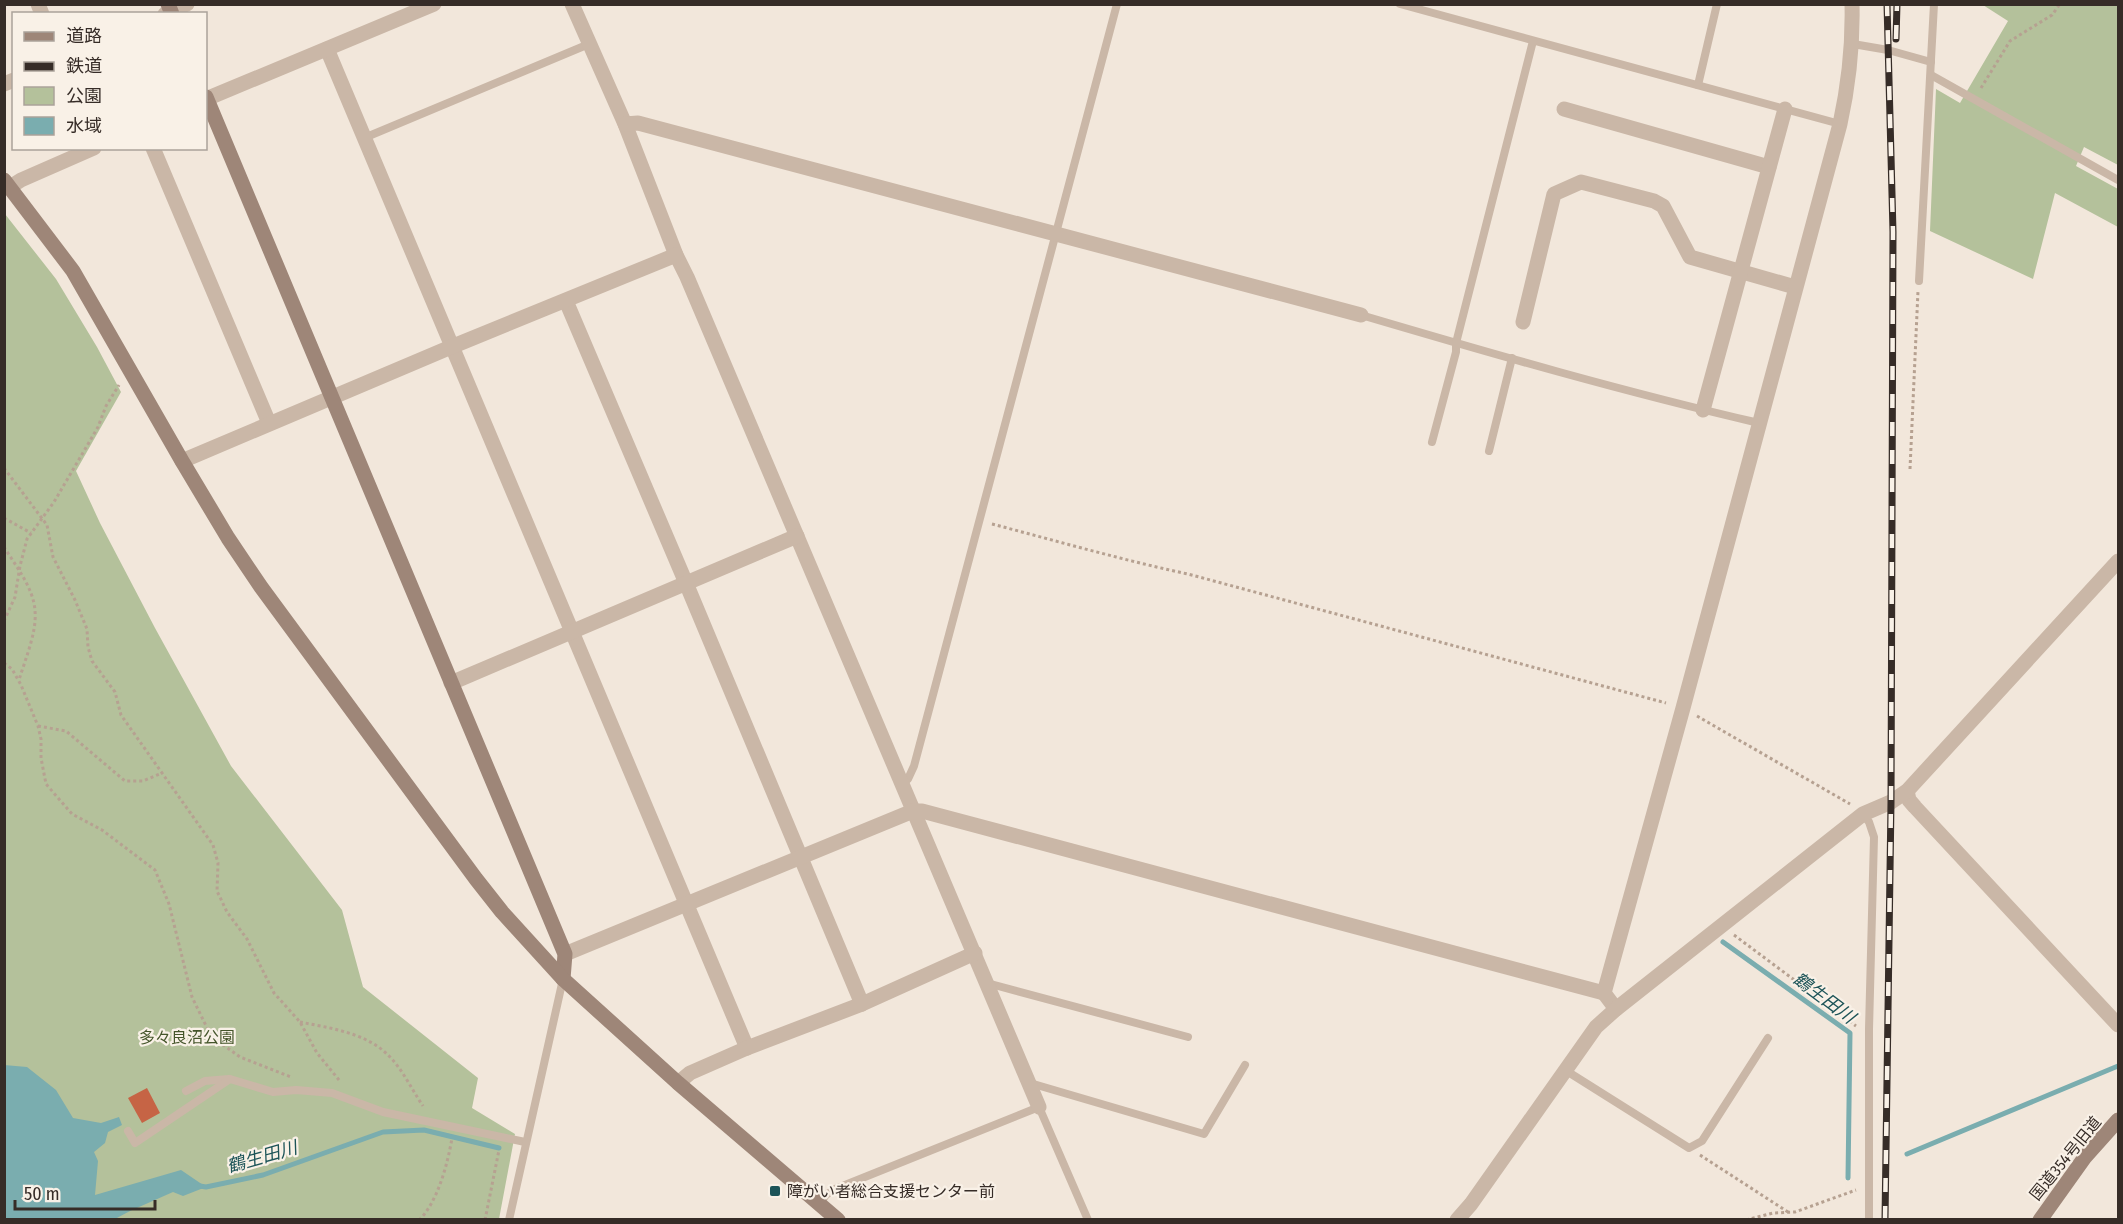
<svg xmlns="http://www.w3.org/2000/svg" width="2123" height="1224" font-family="'Fira Sans Condensed','Noto Sans JP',sans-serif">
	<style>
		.green { fill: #b4c19b }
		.water { fill: #7aadaf }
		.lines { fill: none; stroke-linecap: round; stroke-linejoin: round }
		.stream { stroke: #7aadaf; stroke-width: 5 }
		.building { fill: #c66445 }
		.path { stroke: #b6a191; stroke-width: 3; stroke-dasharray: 3 3; stroke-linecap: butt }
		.lane { stroke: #cab7a7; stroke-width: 8 }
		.street { stroke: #cab7a7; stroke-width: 15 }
		.secondary { stroke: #9e8678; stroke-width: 15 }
		.rail-casing { stroke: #362c27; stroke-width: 7 }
		.rail { stroke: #f9f1e7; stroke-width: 4.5; stroke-dasharray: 14; stroke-linecap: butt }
		.poi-dot { fill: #1d5458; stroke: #f9f1e7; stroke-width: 2 }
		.labels { text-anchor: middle; stroke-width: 4.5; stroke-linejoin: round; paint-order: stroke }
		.park-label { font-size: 16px; fill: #45552b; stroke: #f9f1e7 }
		.street-label { font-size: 16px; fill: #362c27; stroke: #f9f1e7 }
		.poi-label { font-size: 16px; fill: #362c27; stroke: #f9f1e7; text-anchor: start }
		.water-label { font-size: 18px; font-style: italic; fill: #1d5458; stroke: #f9f1e7 }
	</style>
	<rect width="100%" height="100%" fill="#f2e7db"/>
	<!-- green -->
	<g class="green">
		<polygon points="1983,5 2118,5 2118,165 2084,147 2076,166 2118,189 2118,227 2055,193 2033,279 1930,231 1936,89 1960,103 2008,21"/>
		<polygon points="5,214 56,279 97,347 121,392 76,471 100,523 155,628 231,766 342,910 363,987 478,1078 472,1108 515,1134 499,1219 5,1219"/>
	</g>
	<!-- water -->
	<polygon class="water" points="4,1065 27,1067 56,1090 73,1118 101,1123 119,1117 122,1125 108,1132 105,1143 94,1152 98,1161 95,1195 181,1170 206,1187 183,1196 173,1192 130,1211 115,1219 5,1219"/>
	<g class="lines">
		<!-- stream -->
		<g class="stream">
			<polyline points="1723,942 1850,1033 1848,1178"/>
			<polyline points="1907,1154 2118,1066"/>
			<polyline points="200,1186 206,1187 263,1175 383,1132 424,1130 499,1148"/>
		</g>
	</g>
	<!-- building -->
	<polygon class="building" points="147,1088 160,1113 142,1123 128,1098"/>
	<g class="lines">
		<!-- path -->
		<g class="path">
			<polyline points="1981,88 2010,41 2052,15 2060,4"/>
			<polyline points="4,468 47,525 53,557 75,600 87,629 88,647 92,661 115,692 121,715 213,845 218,863 217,891 227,912 247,939 274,993 300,1022 317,1053 339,1080"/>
			<polyline points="1910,469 1918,291"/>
			<polyline points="4,518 31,533"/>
			<path d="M992 524C1057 541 1122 560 1188 574L1666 703"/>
			<path d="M4 547C16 566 34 589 35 611 37 632 25 660 19 680"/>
			<polyline points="4,621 15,597 20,566 27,539 54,502 98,427 106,406 119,385"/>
			<polyline points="4,663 12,669 21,685 38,726 41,739 41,758 46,784 72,814 102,830 155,870 169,904 192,997 211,1036 240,1057 291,1077"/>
			<polyline points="1697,716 1850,804"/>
			<polyline points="38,726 66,731 125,781 143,781 162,773"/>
			<polyline points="1734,935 1856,1026"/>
			<path d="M300 1022C330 1028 367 1033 389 1056 403 1070 412 1090 423 1106"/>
			<polyline points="1700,1155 1788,1212"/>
			<path d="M419 1220C438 1202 448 1162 452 1138"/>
			<polyline points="485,1220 499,1150"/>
			<polyline points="1746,1220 1773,1213 1795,1212 1856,1190"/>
		</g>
		<!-- lane -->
		<g class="lane">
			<polyline points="1400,4 1840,124"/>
			<polyline points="1853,44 1888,50 1931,62"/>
			<polyline points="1931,75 2118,180"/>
			<polyline points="1698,85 1717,4"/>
			<polyline points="364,138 589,44"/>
			<polyline points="1919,281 1934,4"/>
			<path d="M1361 315C1493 354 1625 392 1759 423"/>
			<polyline points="1432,442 1456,352 1456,343 1533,41"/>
			<polyline points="1489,451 1512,358"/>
			<polyline points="902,785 908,779 914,766 1117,4"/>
			<polyline points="1863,814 1869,822 1874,837 1869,1029 1869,1220"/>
			<polyline points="987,983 1188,1037"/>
			<polyline points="1565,1070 1689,1148 1702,1141 1768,1038"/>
			<polyline points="1030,1083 1204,1134 1245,1065"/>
			<polyline points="186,1091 205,1081 229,1079"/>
			<polyline points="128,1131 135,1143 230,1079 273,1092 296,1090 332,1093 383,1112 525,1142"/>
			<polyline points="819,1204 826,1195 835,1189 1039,1107 1088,1220"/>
			<polyline points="509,1220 563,979"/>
		</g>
		<!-- street -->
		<g class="street">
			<polyline points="38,4 42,14"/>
			<polyline points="572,4 625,124 676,255 687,277 1039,1107"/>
			<polyline points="165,14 187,4"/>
			<polyline points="327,49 747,1048"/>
			<polyline points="4,84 14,80"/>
			<polyline points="206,99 434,4"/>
			<polyline points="1564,109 1769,167"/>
			<polyline points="625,124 638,123 1361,315"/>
			<polyline points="153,148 269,423"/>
			<polyline points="10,187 21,180 94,148"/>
			<polyline points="566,301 686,583 862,1004"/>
			<polyline points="1523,322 1554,194 1581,182 1654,201 1663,206 1690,257 1795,287"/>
			<polyline points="1703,410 1785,109"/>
			<polyline points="182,461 451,347 676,255"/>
			<polyline points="451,683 797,536"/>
			<polyline points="1907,791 1909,800 1915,807 2118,1025"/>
			<polyline points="565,954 913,811 922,811 1604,993"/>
			<path d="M1616 1009 1604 993 1683 708 1840 124C1849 83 1853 46 1852 4"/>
			<polyline points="678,1083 690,1073 747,1048 862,1004 975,953"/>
			<polyline points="1457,1220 1471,1204 1596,1027 1616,1009 1863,814 1891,802 1907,791 2118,561"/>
		</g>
		<!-- secondary -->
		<g class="secondary">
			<polyline points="168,4 172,14"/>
			<polyline points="206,97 565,954 563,979"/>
			<polyline points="4,180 73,271 182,461 228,538 261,587 476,879 502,912 563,979 678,1083 838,1220"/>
			<polyline points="2040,1220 2085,1157 2118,1120"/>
		</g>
		<!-- rail casing -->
		<g class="rail-casing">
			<g id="rail">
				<polyline points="1896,39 1897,4"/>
				<polyline points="1885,1220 1891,802 1893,232 1887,4"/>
			</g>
		</g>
		<!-- rail -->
		<use href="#rail" class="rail"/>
	</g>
	<!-- markers -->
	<rect class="poi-dot" x="769" y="1185" width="12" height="12" rx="3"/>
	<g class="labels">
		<!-- park labels -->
		<g class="park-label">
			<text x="187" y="1043">多々良沼公園</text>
		</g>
		<!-- street labels -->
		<g class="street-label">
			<text transform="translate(2065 1158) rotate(-51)" y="6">国道354号旧道</text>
		</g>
		<!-- poi labels -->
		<g class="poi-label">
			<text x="787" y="1197">障がい者総合支援センター前</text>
		</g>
		<!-- water labels -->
		<g class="water-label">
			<text transform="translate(1824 998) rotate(37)" y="6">鶴生田川</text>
			<text transform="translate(262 1157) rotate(-16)" y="6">鶴生田川</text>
		</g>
	</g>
	<!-- border -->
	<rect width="2123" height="1224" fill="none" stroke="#362c27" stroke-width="12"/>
	<!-- legend -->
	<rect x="12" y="12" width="195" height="138" fill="#f9f1e7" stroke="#aba29a" stroke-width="1.5"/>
	<rect x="24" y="32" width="30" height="9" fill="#9e8678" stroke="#aba29a" stroke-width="1.5"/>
	<text x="66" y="42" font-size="18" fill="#362c27">道路</text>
	<rect x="24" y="62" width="30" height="9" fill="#362c27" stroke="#aba29a" stroke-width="1.5"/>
	<text x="66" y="72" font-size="18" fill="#362c27">鉄道</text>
	<rect x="24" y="87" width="30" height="18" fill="#b4c19b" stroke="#aba29a" stroke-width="1.5"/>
	<text x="66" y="102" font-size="18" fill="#362c27">公園</text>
	<rect x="24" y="117" width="30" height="18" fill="#7aadaf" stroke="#aba29a" stroke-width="1.5"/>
	<text x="66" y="132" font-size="18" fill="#362c27">水域</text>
	<!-- scale -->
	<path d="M15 1200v9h140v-9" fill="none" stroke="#362c27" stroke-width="3"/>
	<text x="24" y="1200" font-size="18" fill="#362c27" stroke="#f9f1e7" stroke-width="4.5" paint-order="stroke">50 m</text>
</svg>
